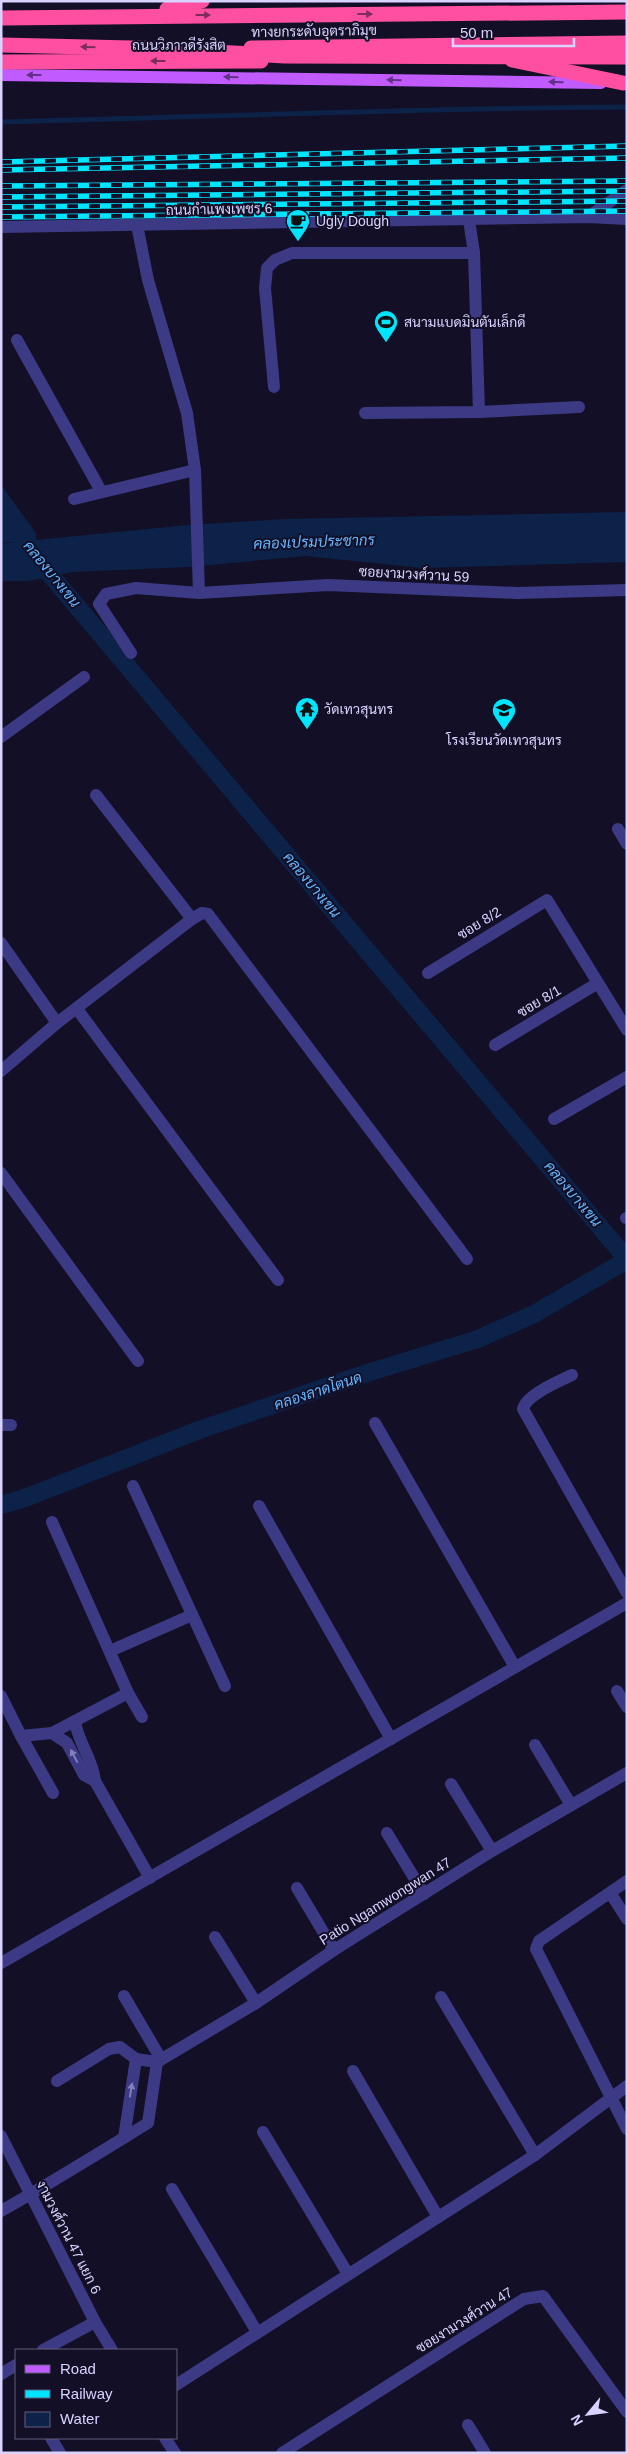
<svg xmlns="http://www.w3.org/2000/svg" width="628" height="2454" font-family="Helvetica,Sarabun,sans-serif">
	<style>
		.water { fill: #0c2248 }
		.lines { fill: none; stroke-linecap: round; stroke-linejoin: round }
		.stream { stroke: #0c2248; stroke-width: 5 }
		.canal { stroke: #0c2248; stroke-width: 18 }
		.minor { stroke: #3d3a85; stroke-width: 12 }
		.major { stroke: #c25bff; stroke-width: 12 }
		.highway { stroke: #ff4fa3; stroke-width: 15 }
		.rail-casing { stroke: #00e5ff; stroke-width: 5.5 }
		.rail { stroke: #130f26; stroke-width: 4; stroke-dasharray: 11; stroke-linecap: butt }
		.highway-bridge { stroke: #ff4fa3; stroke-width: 15 }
		.oneway { fill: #7d2c5e }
		.oneway2 { fill: #623188 }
		.oneway3 { fill: #837fbc }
		.labels { text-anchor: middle; stroke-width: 4; stroke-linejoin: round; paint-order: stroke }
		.street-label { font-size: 14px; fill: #d9d4ff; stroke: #130f26 }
		.poi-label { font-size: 14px; fill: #d9d4ff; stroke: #130f26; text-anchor: start }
		.water-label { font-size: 15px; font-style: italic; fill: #62b6ff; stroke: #130f26 }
	</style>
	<rect width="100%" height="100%" fill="#130f26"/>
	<!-- water -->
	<polygon class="water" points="1,485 36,533 36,540 188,525 284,519 627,512 627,562 422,568 305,556 189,567 72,572 29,581 1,581 1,544 15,542 1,543"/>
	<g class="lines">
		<!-- stream -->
		<path class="stream" d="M1 122C210 117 418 108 627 107"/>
		<!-- canal -->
		<g class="canal">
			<polyline points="37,559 627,1259"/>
			<polyline points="1,1505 25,1498 199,1430 367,1373 478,1339 534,1314 627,1260"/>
		</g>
		<!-- minor -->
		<g class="minor">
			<polyline points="588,217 627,190"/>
			<polyline points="469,220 474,253"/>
			<polyline points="137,225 148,280 187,413 195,470 199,593"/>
			<polyline points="1,227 588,217 627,219"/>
			<polyline points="17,340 101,491"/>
			<polyline points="274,387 265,288 267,268 275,260 292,253 474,253 479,412"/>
			<polyline points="365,413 479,412 579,407"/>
			<polyline points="74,499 195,470"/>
			<polyline points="131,653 99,604 106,594 136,588 199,593 328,585 517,593 627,590"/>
			<polyline points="1,737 84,677"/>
			<polyline points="96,795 192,919"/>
			<polyline points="618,829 627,844"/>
			<polyline points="1,943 57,1023"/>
			<polyline points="428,973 547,900 627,1030"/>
			<polyline points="77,1009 278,1280"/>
			<polyline points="495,1045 598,983"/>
			<polyline points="1,1071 57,1023 192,919 202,913 208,914 467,1259"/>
			<polyline points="554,1119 627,1077"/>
			<polyline points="1,1173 138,1361"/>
			<polyline points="626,1218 627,1218"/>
			<path d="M572 1375C559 1381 526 1395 523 1409L627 1593"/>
			<polyline points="375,1423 515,1667"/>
			<polyline points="1,1425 11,1425"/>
			<polyline points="133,1486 225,1686"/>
			<polyline points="259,1506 391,1739"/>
			<polyline points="110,1651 192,1615"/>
			<polyline points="617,1691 627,1707"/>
			<polyline points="128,1693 142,1717"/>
			<polyline points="1,1696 21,1736 52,1733 128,1693 52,1522"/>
			<path d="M75 1721C78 1743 93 1759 95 1781L150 1878"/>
			<polyline points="52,1733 67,1743 84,1775 95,1781"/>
			<polyline points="21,1736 53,1793"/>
			<polyline points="535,1745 571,1805"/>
			<polyline points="451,1784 492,1851"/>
			<polyline points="387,1833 424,1894"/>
			<polyline points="627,1881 539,1941 536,1949 627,2129"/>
			<polyline points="297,1888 334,1950"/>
			<polyline points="611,1894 627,1919"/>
			<polyline points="215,1937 256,2003"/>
			<polyline points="1,1963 627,1603"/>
			<polyline points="124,1996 161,2059"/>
			<polyline points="441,1997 535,2155"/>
			<polyline points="157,2062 256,2003 334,1950 492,1851 627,1773"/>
			<polyline points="353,2071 438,2217"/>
			<polyline points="57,2081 109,2049 120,2047 136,2059"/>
			<polyline points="263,2132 348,2274"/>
			<polyline points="1,2136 95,2322 112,2350"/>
			<polyline points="172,2189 257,2332"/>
			<path d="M1 2211C51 2183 99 2153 148 2123L157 2062 136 2059 124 2138"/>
			<polyline points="43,2350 95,2322"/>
			<polyline points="1,2374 16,2365"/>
			<polyline points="176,2385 535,2155 627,2086"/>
			<polyline points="468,2425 485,2453"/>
			<polyline points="51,2438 60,2453"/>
			<polyline points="165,2438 175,2453"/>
			<polyline points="282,2453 524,2299 543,2296 627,2412"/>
		</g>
		<!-- major -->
		<polyline class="major" points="1,75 601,83"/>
		<!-- highway -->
		<g class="highway">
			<polyline points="167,9 202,1"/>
			<polyline points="1,18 627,12"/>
			<polyline points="1,45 175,49"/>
			<polyline points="251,48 627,43"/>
			<polyline points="512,60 623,83"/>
			<polyline points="1,62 261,61"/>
		</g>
		<!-- rail casing -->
		<g class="rail-casing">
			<g id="rail">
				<polyline points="1,162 627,146"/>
				<polyline points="1,170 627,158"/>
				<polyline points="1,186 627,181"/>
				<polyline points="1,197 627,191"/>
				<polyline points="1,207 627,201"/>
				<polyline points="1,217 627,211"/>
			</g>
		</g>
		<!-- rail -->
		<use href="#rail" class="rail"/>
		<!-- highway-bridge -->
		<polyline class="highway-bridge" points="162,49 285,56 627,57"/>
	</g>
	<!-- one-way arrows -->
	<defs><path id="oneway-solid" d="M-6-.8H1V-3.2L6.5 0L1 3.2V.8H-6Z" transform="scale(1.25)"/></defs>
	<g class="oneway">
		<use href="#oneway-solid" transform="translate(365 14)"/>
		<use href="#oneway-solid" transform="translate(203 15)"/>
		<use href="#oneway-solid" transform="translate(88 47) rotate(-178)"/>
		<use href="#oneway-solid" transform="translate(158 61) rotate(180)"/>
	</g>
	<g class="oneway2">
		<use href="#oneway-solid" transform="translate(34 75) rotate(180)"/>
		<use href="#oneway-solid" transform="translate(231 77) rotate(-179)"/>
		<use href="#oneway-solid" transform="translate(394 80) rotate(-179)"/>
		<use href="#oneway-solid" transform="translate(556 82) rotate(-179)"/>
	</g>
	<g class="oneway3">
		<use href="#oneway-solid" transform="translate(74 1756) rotate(-118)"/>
		<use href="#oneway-solid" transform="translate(131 2090) rotate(-81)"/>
	</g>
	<!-- icons -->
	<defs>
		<g id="cafe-pin" transform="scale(1.25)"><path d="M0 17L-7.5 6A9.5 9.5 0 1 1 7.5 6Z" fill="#00e5ff" stroke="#130f26"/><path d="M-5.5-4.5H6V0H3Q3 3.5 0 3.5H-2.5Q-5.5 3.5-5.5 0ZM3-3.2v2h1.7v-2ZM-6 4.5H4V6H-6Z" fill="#111"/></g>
		<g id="stadium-pin" transform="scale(1.25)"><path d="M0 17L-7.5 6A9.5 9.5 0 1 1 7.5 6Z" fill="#00e5ff" stroke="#130f26"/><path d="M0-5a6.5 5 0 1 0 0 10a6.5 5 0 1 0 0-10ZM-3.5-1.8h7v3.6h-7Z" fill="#111"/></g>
		<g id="temple-pin" transform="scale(1.25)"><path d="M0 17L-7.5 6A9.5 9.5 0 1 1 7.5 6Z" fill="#00e5ff" stroke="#130f26"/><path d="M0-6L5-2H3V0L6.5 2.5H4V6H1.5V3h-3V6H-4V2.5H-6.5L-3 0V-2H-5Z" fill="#111"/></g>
		<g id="school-pin" transform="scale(1.25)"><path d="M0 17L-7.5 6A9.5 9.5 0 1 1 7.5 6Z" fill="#00e5ff" stroke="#130f26"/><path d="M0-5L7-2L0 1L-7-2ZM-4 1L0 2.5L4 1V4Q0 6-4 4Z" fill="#111"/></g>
	</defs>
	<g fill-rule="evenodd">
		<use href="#cafe-pin" x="298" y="221"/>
		<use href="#stadium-pin" x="386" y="322"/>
		<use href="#temple-pin" x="307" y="709"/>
		<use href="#school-pin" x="504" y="710"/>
	</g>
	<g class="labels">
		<!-- street labels -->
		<g class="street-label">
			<text transform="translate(314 31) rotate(-1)" y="5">ทางยกระดับอุตราภิมุข</text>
			<text x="179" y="50">ถนนวิภาวดีรังสิต</text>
			<text transform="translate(219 209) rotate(-1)" y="5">ถนนกำแพงเพชร 6</text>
			<text transform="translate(414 574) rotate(3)" y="5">ซอยงามวงศ์วาน 59</text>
			<text transform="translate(479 923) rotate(-32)" y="5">ซอย 8/2</text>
			<text transform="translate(539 1001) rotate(-31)" y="5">ซอย 8/1</text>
			<text transform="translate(385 1901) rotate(-32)" y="5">Patio Ngamwongwan 47</text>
			<text transform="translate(69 2237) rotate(63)" y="5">งามวงศ์วาน 47 แยก 6</text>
			<text transform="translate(464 2320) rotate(-32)" y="5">ซอยงามวงศ์วาน 47</text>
		</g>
		<!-- poi labels -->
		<g class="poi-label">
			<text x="316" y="226">Ugly Dough</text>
			<text x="404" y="327">สนามแบดมินตันเล็กดี</text>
			<text x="324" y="714">วัดเทวสุนทร</text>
			<text x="504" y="745" text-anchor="middle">โรงเรียนวัดเทวสุนทร</text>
		</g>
		<!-- water labels -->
		<g class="water-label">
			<text transform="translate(314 542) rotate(-2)" y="5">คลองเปรมประชากร</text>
			<text transform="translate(52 574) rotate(51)" y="5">คลองบางเขน</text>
			<text transform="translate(312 885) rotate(50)" y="5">คลองบางเขน</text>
			<text transform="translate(573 1194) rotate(50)" y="5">คลองบางเขน</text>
			<text transform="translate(318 1391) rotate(-18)" y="5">คลองลาดโตนด</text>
		</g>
	</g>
	<!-- border -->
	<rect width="628" height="2454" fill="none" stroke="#d9d4ff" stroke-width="5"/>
	<!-- legend -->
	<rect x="15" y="2349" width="162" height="90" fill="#130f26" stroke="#625e7d"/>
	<rect x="25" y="2365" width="25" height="8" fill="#c25bff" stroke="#625e7d"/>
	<text x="60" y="2374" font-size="15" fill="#d9d4ff">Road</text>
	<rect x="25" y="2390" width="25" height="8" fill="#00e5ff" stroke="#625e7d"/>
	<text x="60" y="2399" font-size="15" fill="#d9d4ff">Railway</text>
	<rect x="25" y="2412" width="25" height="15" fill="#0c2248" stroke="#625e7d"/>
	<text x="60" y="2424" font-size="15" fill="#d9d4ff">Water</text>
	<!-- north arrow -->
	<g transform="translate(588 2414) rotate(241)" stroke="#130f26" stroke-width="4" paint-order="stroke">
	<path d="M0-4L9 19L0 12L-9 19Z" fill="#d9d4ff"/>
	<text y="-8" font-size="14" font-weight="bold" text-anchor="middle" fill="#d9d4ff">N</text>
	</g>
	<!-- scale -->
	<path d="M453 38v8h121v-8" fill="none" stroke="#d9d4ff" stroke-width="2.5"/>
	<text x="460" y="38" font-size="15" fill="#d9d4ff" stroke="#130f26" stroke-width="4" paint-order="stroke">50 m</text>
</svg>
